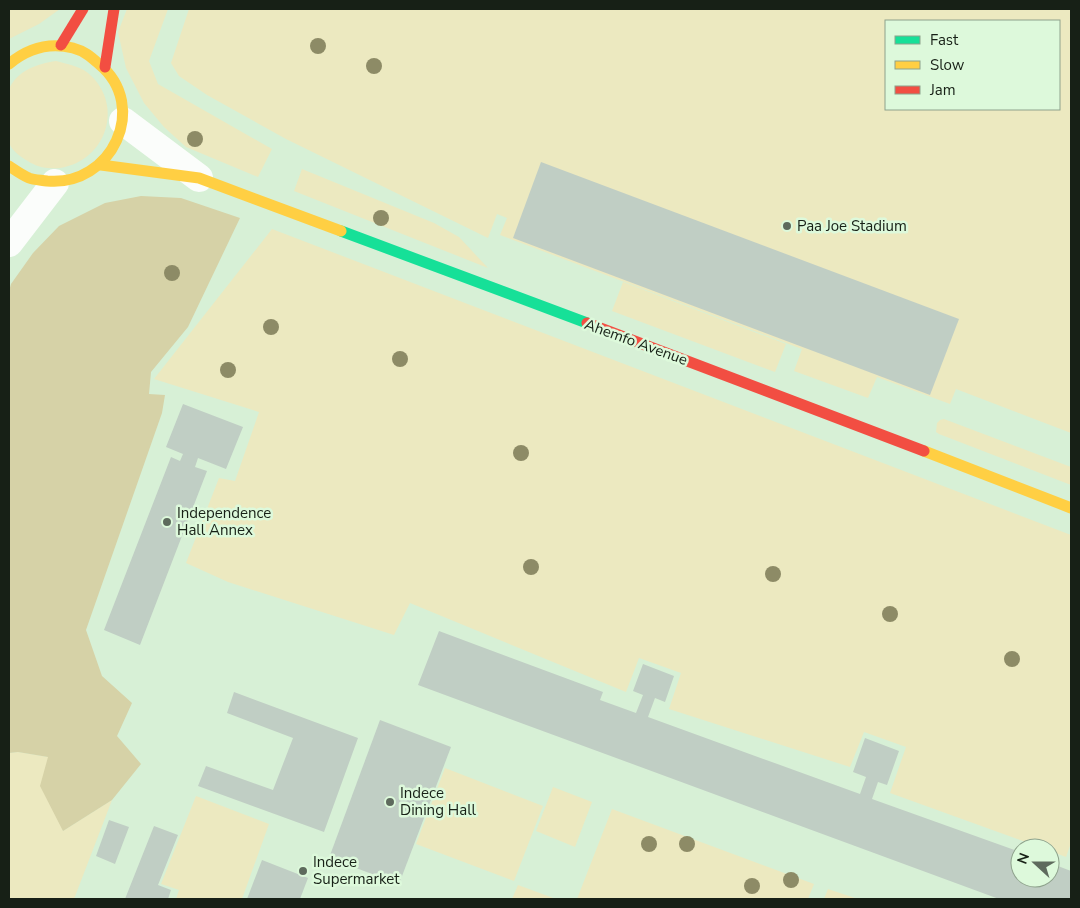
<svg xmlns="http://www.w3.org/2000/svg" width="1080" height="908" font-family="'Nunito Sans',sans-serif">
	<style>
		.built { fill: #d7f0d6; fill-rule: evenodd }
		.green { fill: #ece9c0; fill-rule: evenodd }
		.forest { fill: #d6d2a7 }
		.building { fill: #c0cec4 }
		.lines { fill: none; stroke-linecap: round; stroke-linejoin: round }
		.street { stroke: #fbfdfb; stroke-width: 28 }
		.fast { stroke: #16e098; stroke-width: 11 }
		.slow { stroke: #ffcf43; stroke-width: 11 }
		.jam { stroke: #f24e42; stroke-width: 11 }
		.tree { fill: #8d8b66 }
		.poi-dot { fill: #5e6a5d; stroke: #ddf9db; stroke-width: 2 }
		.labels { text-anchor: middle; stroke-width: 5; stroke-linejoin: round; paint-order: stroke }
		.poi-label { font-size: 15px; fill: #172016; stroke: #ddf9db; text-anchor: start }
		.street-label { font-size: 15px; fill: #172016; stroke: #ddf9db }
	</style>
	<rect width="100%" height="100%" fill="#e3f2e2"/>
	<!-- built -->
	<path class="built" d="M9 9H1071V899H9ZM886 21H1059V109H886ZM1020 848H1050V878H1020Z"/>
	<!-- green -->
	<g class="green">
		<polygon points="9,9 60,9 39,24 9,39"/>
		<polygon points="127,9 168,9 149,61 158,84 272,149 258,177 186,147 164,127 144,103 126,68 118,32"/>
		<path d="M189 9H1071V433L956 389 950 404 877 377 868 398 794 371 802 349 500 235 507 218 497 214 488 238 286 139 207 95 179 76 171 63ZM886 21H1059V109H886Z"/>
		<path d="M56 61C67 64 79 66 88 73 125 104 107 161 60 168 50 169 40 168 31 163 22 158 13 152 9 143V89C18 70 37 64 56 61Z"/>
		<polygon points="302,169 434,223 459,237 488,268 294,191"/>
		<polygon points="272,229 1071,535 1071,843 1066,857 1050,851 1050,848 1042,848 890,793 906,747 864,732 850,767 669,709 681,673 639,658 626,692 410,603 394,635 228,582 186,563 219,478 235,481 259,412 154,379"/>
		<polygon points="623,282 786,344 775,372 612,311"/>
		<polygon points="944,419 1071,467 1071,485 939,434 936,432 937,423 940,420"/>
		<polygon points="18,752 48,757 63,831 112,800 74,899 9,899 9,753"/>
		<polygon points="445,768 543,806 514,881 416,844"/>
		<polygon points="553,787 592,802 575,847 536,831"/>
		<polygon points="196,796 269,824 242,899 176,899 179,890 161,884"/>
		<polygon points="612,809 814,884 808,899 577,899"/>
		<polygon points="518,885 556,899 512,899"/>
		<polygon points="828,889 858,899 824,899"/>
	</g>
	<!-- forest -->
	<polygon class="forest" points="141,196 181,198 240,218 188,327 151,372 149,394 165,395 162,413 86,630 102,676 132,703 117,736 141,764 112,800 63,831 40,786 48,757 18,752 9,753 9,291 11,284 33,253 59,226 105,203"/>
	<!-- building -->
	<g class="building">
		<polygon points="541,162 959,319 930,395 513,238"/>
		<polygon points="183,404 243,427 226,469 198,458 195,467 207,471 140,645 104,630 171,457 180,461 183,454 166,447"/>
		<polygon points="439,631 603,692 600,700 636,713 643,695 633,691 643,664 674,676 665,702 655,698 648,717 860,794 866,777 853,772 865,738 899,751 887,785 878,782 872,799 1020,852 1020,878 1050,878 1050,863 1071,871 1071,899 999,899 418,685"/>
		<polygon points="234,692 358,738 324,832 198,786 206,766 273,790 293,738 227,713"/>
		<polygon points="380,720 451,747 399,884 329,858"/>
		<polygon points="109,820 129,827 115,864 96,856"/>
		<polygon points="154,826 178,835 158,885 171,890 168,899 125,899"/>
		<polygon points="262,860 308,878 300,899 247,899"/>
	</g>
	<g class="lines">
		<!-- street -->
		<g class="street">
			<polyline points="123,121 199,178"/>
			<polyline points="9,243 55,183"/>
		</g>
		<!-- fast -->
		<polyline class="fast" points="341,231 587,323"/>
		<!-- slow -->
		<g class="slow">
			<path d="M9 64C27 49 49 42 73 48 84 51 90 56 99 64 150 106 112 187 47 181 41 180 34 180 29 178 22 175 15 170 9 166"/>
			<polyline points="101,165 199,178 341,231"/>
			<polyline points="924,451 1071,508"/>
		</g>
		<!-- jam -->
		<g class="jam">
			<polyline points="61,45 83,9"/>
			<polyline points="105,67 114,9"/>
			<polyline points="587,323 924,451"/>
		</g>
	</g>
	<!-- trees -->
	<g class="tree">
		<circle cx="318" cy="46" r="8"/>
		<circle cx="374" cy="66" r="8"/>
		<circle cx="195" cy="139" r="8"/>
		<circle cx="381" cy="218" r="8"/>
		<circle cx="172" cy="273" r="8"/>
		<circle cx="271" cy="327" r="8"/>
		<circle cx="400" cy="359" r="8"/>
		<circle cx="228" cy="370" r="8"/>
		<circle cx="521" cy="453" r="8"/>
		<circle cx="531" cy="567" r="8"/>
		<circle cx="773" cy="574" r="8"/>
		<circle cx="890" cy="614" r="8"/>
		<circle cx="1012" cy="659" r="8"/>
		<circle cx="649" cy="844" r="8"/>
		<circle cx="687" cy="844" r="8"/>
		<circle cx="791" cy="880" r="8"/>
		<circle cx="752" cy="886" r="8"/>
	</g>
	<!-- markers -->
	<g class="poi-dot">
		<circle cx="787" cy="226" r="5"/>
		<circle cx="167" cy="522" r="5"/>
		<circle cx="390" cy="802" r="5"/>
		<circle cx="303" cy="871" r="5"/>
	</g>
	<g class="labels">
		<!-- poi labels -->
		<g class="poi-label">
			<text x="797" y="231">Paa Joe Stadium</text>
			<text x="177" y="518">Independence<tspan x="177" dy="17">Hall Annex</tspan></text>
			<text x="400" y="798">Indece<tspan x="400" dy="17">Dining Hall</tspan></text>
			<text x="313" y="867">Indece<tspan x="313" dy="17">Supermarket</tspan></text>
		</g>
		<!-- street labels -->
		<g class="street-label">
			<text transform="translate(636 342) rotate(20)" y="5">Ahemfo Avenue</text>
		</g>
	</g>
	<!-- border -->
	<rect width="1080" height="908" fill="none" stroke="#172016" stroke-width="20"/>
	<!-- legend -->
	<rect x="885" y="20" width="175" height="90" fill="#ddf9db" stroke="#8ea28c"/>
	<rect x="895" y="36" width="25" height="8" fill="#16e098" stroke="#8ea28c"/>
	<text x="930" y="45" font-size="15" fill="#172016">Fast</text>
	<rect x="895" y="61" width="25" height="8" fill="#ffcf43" stroke="#8ea28c"/>
	<text x="930" y="70" font-size="15" fill="#172016">Slow</text>
	<rect x="895" y="86" width="25" height="8" fill="#f24e42" stroke="#8ea28c"/>
	<text x="930" y="95" font-size="15" fill="#172016">Jam</text>
	<!-- north arrow -->
	<g transform="translate(1035 863) rotate(291)"><circle r="24" fill="#ddf9db" stroke="#8ea28c"/>
	<path d="M0-4L9 19L0 12L-9 19Z" fill="#5e6a5d"/>
	<text y="-8" font-size="14" font-weight="bold" text-anchor="middle" fill="#172016">N</text>
	</g>
</svg>
